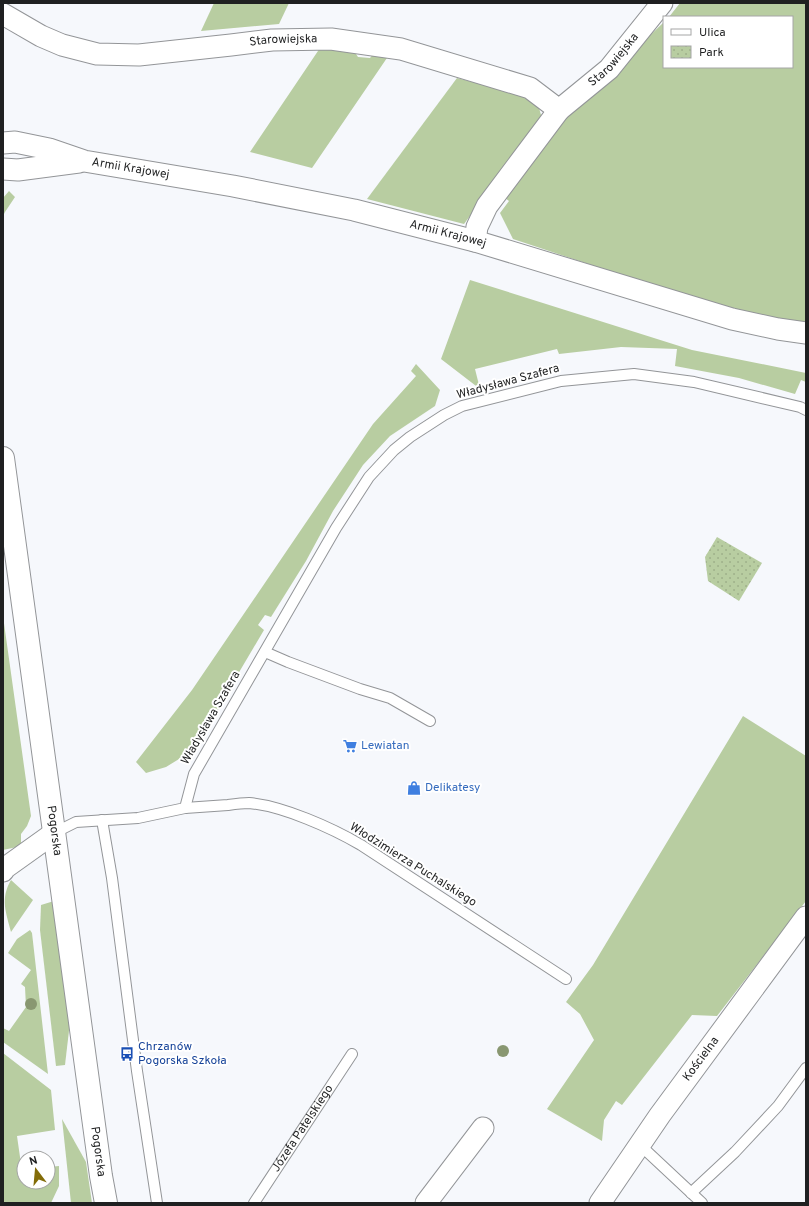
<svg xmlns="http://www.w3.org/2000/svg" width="809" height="1206" font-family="Overpass,sans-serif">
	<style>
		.green { fill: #b8cda1 }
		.park { fill: url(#park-dots) }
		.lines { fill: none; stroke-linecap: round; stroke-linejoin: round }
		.lane-casing { stroke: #939598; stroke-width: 12 }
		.street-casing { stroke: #939598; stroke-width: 23 }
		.secondary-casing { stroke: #939598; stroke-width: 24 }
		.lane { stroke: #fff; stroke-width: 10 }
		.street { stroke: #fff; stroke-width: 21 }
		.secondary { stroke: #fff; stroke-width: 22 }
		.tree { fill: #899771 }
		.labels { text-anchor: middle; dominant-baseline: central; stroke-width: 4; stroke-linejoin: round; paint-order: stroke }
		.street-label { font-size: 12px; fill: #1f2021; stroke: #fff }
		.shop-label { font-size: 12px; fill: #366cbe; stroke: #fff; text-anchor: start }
		.transit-label { font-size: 12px; fill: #164399; stroke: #fff; text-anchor: start }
	</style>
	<defs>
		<pattern id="park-dots" width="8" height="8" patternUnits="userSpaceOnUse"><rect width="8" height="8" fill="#b8cda1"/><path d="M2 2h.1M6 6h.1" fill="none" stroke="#9eb08a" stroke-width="1.8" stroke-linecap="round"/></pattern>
	</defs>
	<rect width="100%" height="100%" fill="#f6f8fc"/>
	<g class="green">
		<path d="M 214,3 L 289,3 L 279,24 L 201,31 Z"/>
		<path d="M 680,3 L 806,3 L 806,322 L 754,319 L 513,239 L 500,213 L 509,201 L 505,198 L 571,111 L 664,22 L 664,67 L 792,67 L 792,17 L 669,17 Z"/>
		<path d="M 320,48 L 354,51 L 358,57 L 370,58 L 374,53 L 389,55 L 312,168 L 250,152 Z"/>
		<path d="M 457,78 L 520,94 L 538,105 L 542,118 L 464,224 L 367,199 Z"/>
		<path d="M 9,191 L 15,197 L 5,212 L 3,216 L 3,198 Z"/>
		<path d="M 470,280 L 692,350 L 806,373 L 806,382 L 801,380 L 795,394 L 739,378 L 675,366 L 677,349 L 621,347 L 559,354 L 557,349 L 475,369 L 480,389 L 441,359 Z"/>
		<path d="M 416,364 L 440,390 L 435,406 L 390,436 L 363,465 L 333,511 L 306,561 L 271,617 L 265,615 L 258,625 L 264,630 L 238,674 L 197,748 L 166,767 L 146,773 L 136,762 L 192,690 L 373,424 L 416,376 L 411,371 Z"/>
		<path d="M 3,616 L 31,816 L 27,826 L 21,834 L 21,843 L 17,847 L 3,850 Z"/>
		<path d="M 743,716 L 806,756 L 806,901 L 717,1016 L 692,1015 L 622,1105 L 616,1101 L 604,1120 L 602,1141 L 547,1109 L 594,1040 L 580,1014 L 566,1002 L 593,965 Z"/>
		<path d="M 11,880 L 33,900 L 11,932 C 6,912 0,899 11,880 Z"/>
		<path d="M 54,901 L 70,1022 L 65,1065 L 56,1066 L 40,930 L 41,905 Z"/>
		<path d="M 30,930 L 32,933 L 48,1074 L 3,1042 L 3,1028 L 9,1031 L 26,1007 L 25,987 L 21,984 L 31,970 L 8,953 L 17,939 Z"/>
		<path d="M 3,1053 L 51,1090 L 55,1130 L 17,1136 L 22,1171 L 24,1171 L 24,1182 L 48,1182 L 48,1167 L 59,1166 L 59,1186 L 51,1203 L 3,1203 Z"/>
		<path d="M 62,1119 L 86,1162 L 92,1203 L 71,1203 Z"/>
	</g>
	<path class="park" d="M 717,537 L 762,563 L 739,601 L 708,581 L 705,557 Z"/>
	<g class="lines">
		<defs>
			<g id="lane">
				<path d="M 265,652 L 288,662 L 360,689 L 390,698 L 430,721"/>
				<path d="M 185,808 C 199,807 214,806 228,805 C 235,804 242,803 249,803 C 283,806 332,828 361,845 L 566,979"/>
				<path d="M 102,820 L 112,878 L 137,1071 L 157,1203"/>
				<path d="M 54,833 L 76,822 L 138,818 L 185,808 L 194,774 L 336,528 L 369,477 L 394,450 L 410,437 L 444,415 L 462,406 L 561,381 L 634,374 L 694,382 L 800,407 L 806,410"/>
				<path d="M 640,1145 L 702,1203"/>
				<path d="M 691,1193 L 735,1152 L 778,1106 L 806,1068"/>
				<path id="s1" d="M 254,1203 L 352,1054"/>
			</g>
			<g id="street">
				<path id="s2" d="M 3,14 L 41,36 L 62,45 L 97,54 L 139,55 L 231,45 L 272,40 L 331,39 L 401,49 L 530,88 L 559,110 L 609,69 L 662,3"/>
				<path id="s3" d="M 3,143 L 15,142 L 49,149 L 84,161 L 233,186 L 354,210 L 475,241 L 732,319 L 778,329 L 806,333"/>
				<path d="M 3,169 L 18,170 L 79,162"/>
				<path d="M 475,241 L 477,227 L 487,206 L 559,110"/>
				<path d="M 3,871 L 5,868 L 54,833"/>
				<path d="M 426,1203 L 483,1128"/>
				<path id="s4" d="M 600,1203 L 660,1115 L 806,917"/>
			</g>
			<g id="secondary">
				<path id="s5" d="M 3,458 L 101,1176 L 106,1203"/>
			</g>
		</defs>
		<use href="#lane" class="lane-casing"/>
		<use href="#street" class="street-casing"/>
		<use href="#secondary" class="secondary-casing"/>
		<use href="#lane" class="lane"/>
		<use href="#street" class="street"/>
		<use href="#secondary" class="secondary"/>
	</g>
	<g class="tree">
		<circle cx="31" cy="1004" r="6"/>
		<circle cx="503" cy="1051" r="6"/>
	</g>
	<defs>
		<symbol id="supermarket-bare" viewBox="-9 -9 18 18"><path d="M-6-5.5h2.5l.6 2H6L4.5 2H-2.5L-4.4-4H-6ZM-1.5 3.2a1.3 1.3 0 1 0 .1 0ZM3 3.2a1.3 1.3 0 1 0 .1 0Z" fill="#3f7fe0" stroke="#fff" stroke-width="2.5" paint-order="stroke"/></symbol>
		<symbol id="shop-bare" viewBox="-9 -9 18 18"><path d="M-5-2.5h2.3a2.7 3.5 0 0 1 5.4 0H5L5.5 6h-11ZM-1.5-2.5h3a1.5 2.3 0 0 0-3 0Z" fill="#3f7fe0" stroke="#fff" stroke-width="2.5" paint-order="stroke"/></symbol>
		<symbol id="bus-bare" viewBox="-9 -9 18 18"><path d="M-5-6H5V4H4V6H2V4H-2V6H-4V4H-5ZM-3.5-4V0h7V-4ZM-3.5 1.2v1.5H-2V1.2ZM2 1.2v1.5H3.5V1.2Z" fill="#1a4fb4" stroke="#fff" stroke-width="2.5" paint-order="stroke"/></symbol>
	</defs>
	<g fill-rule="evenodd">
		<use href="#supermarket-bare" x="340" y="736" width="20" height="20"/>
		<use href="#shop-bare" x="404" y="778" width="20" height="20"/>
		<use href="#bus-bare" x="117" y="1044" width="20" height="20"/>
	</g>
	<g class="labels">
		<g class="street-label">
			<text stroke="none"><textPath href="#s2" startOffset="290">Starowiejska</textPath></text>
			<text stroke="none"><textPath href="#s2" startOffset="654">Starowiejska</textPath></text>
			<text stroke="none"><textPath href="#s3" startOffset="131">Armii Krajowej</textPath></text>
			<text stroke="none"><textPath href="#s3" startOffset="455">Armii Krajowej</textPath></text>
			<text transform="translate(508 382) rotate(-15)">Władysława Szafera</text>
			<text transform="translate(211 718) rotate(-60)">Władysława Szafera</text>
			<text stroke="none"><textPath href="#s5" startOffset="376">Pogorska</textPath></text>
			<text transform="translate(413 865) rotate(32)">Włodzimierza Puchalskiego</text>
			<text stroke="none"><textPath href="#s4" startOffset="176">Kościelna</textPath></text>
			<text stroke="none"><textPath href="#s1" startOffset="89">Józefa Patelskiego</textPath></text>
			<text stroke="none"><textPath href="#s5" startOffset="700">Pogorska</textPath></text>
		</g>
		<g class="shop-label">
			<text x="361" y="746">Lewiatan</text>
			<text x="425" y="788">Delikatesy</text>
		</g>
		<g class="transit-label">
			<text x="138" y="1047">Chrzanów<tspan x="138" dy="14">Pogorska Szkoła</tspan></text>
		</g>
	</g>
	<rect width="809" height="1206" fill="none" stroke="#1f2021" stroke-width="8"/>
	<rect x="663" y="16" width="130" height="52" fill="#ffffff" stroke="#a5a6a6"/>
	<rect x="671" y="29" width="20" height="6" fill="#ffffff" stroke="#a5a6a6"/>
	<text x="699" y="36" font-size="12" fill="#1f2021">Ulica</text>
	<rect x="671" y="46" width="20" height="12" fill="url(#park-dots)" stroke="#a5a6a6"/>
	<text x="699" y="56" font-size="12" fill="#1f2021">Park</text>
	<g transform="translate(36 1170) rotate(344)"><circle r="19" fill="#ffffff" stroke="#a5a6a6"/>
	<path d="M0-3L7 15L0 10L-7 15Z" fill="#836c08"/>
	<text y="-6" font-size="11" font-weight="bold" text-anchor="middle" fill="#1f2021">N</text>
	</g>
</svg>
